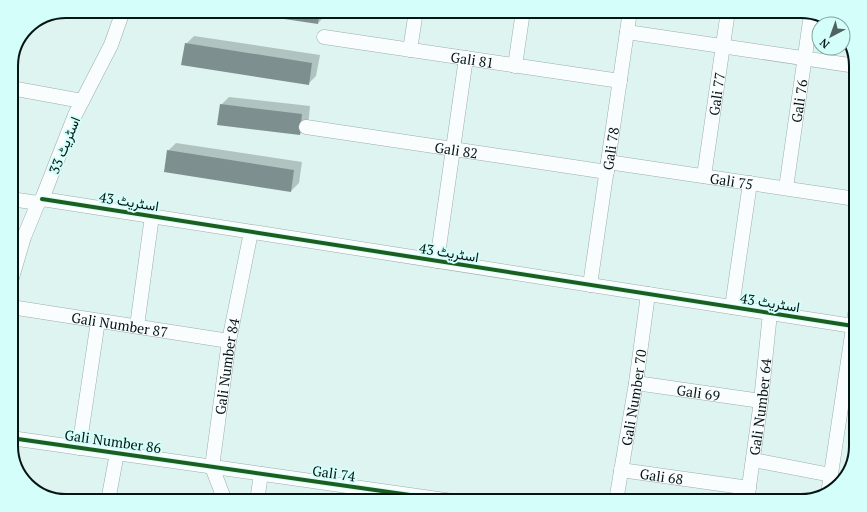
<svg xmlns="http://www.w3.org/2000/svg" width="867" height="512" font-family="'PT Serif',Vazirmatn,serif">
	<style>
		.shadow { fill: #0003 }
		.building { fill: #7d908f }
		.lines { fill: none; stroke-linecap: round; stroke-linejoin: round }
		.street-casing { stroke: #9cadab; stroke-width: 15 }
		.street { stroke: #fafdfd; stroke-width: 14 }
		.cycleway-casing { stroke: #d3fef9; stroke-width: 6 }
		.cycleway { stroke: #1b5e20; stroke-width: 4 }
		.labels { text-anchor: middle; dominant-baseline: central; stroke-width: 4; stroke-linejoin: round; paint-order: stroke }
		.street-label { font-size: 14px; fill: #051513; stroke: #d3fef9 }
		.rim { fill: none; stroke: #051513; stroke-width: 2 }
	</style>
	<rect width="100%" height="100%" fill="#ddf4f1"/>
	<g class="shadow">
		<path d="M 238,11 L 326,11 L 326,15 L 318,23 Z"/>
		<path d="M 194,36 L 320,55 L 316,76 L 308,84 L 186,44 Z"/>
		<path d="M 229,97 L 310,106 L 308,126 L 300,134 L 221,105 Z"/>
		<path d="M 176,143 L 302,162 L 299,183 L 291,191 L 168,151 Z"/>
	</g>
	<g class="building">
		<path d="M 238,11 L 320,11 L 318,24 L 237,12 Z"/>
		<path d="M 185,43 L 312,63 L 309,85 L 181,65 Z"/>
		<path d="M 220,104 L 302,114 L 300,135 L 217,125 Z"/>
		<path d="M 167,150 L 294,170 L 291,192 L 164,172 Z"/>
	</g>
	<g class="lines">
		<defs>
			<g id="street">
				<path d="M 627,32 L 856,66"/>
				<path id="s1" d="M 324,37 L 620,81"/>
				<path d="M 410,50 L 416,11"/>
				<path d="M 515,66 L 523,11"/>
				<path d="M 11,88 L 82,101"/>
				<path id="s2" d="M 306,127 L 607,172"/>
				<path id="s3" d="M 608,162 L 856,199"/>
				<path id="s4" d="M 704,176 L 728,11"/>
				<path id="s5" d="M 786,188 L 811,14"/>
				<path d="M 11,199 L 38,203"/>
				<path d="M 42,199 L 853,326"/>
				<path d="M 437,261 L 466,58"/>
				<path d="M 11,281 L 24,237 L 38,203 L 42,199 L 75,115 L 111,45 L 123,11"/>
				<path id="s6" d="M 590,285 L 630,11"/>
				<path id="s7" d="M 11,307 L 229,341"/>
				<path d="M 732,307 L 750,183"/>
				<path d="M 137,326 L 152,216"/>
				<path id="s8" d="M 636,383 L 761,401"/>
				<path d="M 11,438 L 452,501"/>
				<path d="M 79,448 L 98,321"/>
				<path d="M 753,460 L 831,475"/>
				<path id="s9" d="M 621,470 L 749,488"/>
				<path d="M 828,494 L 856,308"/>
				<path d="M 108,501 L 117,453"/>
				<path id="s10" d="M 225,501 L 212,467 L 229,341 L 251,232"/>
				<path d="M 257,501 L 261,474"/>
				<path id="s11" d="M 616,501 L 636,383 L 648,294"/>
				<path id="s12" d="M 747,501 L 761,401 L 770,313"/>
			</g>
		</defs>
		<use href="#street" class="street-casing"/>
		<use href="#street" class="street"/>
		<defs>
			<g id="cycleway">
				<path d="M 42,199 L 853,326"/>
				<path d="M 11,438 L 452,501"/>
			</g>
		</defs>
		<use href="#cycleway" class="cycleway-casing"/>
		<use href="#cycleway" class="cycleway"/>
	</g>
	<g class="labels">
		<g class="street-label">
			<text stroke="none"><textPath href="#s1" startOffset="150">Gali 81</textPath></text>
			<text stroke="none"><textPath href="#s4" startOffset="83">Gali 77</textPath></text>
			<text stroke="none"><textPath href="#s5" startOffset="88">Gali 76</textPath></text>
			<text transform="translate(64 145) rotate(-68)">اسٹریٹ 33</text>
			<text stroke="none"><textPath href="#s6" startOffset="138">Gali 78</textPath></text>
			<text stroke="none"><textPath href="#s2" startOffset="152">Gali 82</textPath></text>
			<text stroke="none"><textPath href="#s3" startOffset="125">Gali 75</textPath></text>
			<text transform="translate(129 201) rotate(9)">اسٹریٹ 43</text>
			<text transform="translate(449 252) rotate(9)">اسٹریٹ 43</text>
			<text transform="translate(770 302) rotate(9)">اسٹریٹ 43</text>
			<text stroke="none"><textPath href="#s7" startOffset="110">Gali Number 87</textPath></text>
			<text stroke="none"><textPath href="#s10" startOffset="138">Gali Number 84</textPath></text>
			<text stroke="none"><textPath href="#s8" startOffset="63">Gali 69</textPath></text>
			<text stroke="none"><textPath href="#s11" startOffset="105">Gali Number 70</textPath></text>
			<text stroke="none"><textPath href="#s12" startOffset="95">Gali Number 64</textPath></text>
			<text transform="translate(113 441) rotate(8)">Gali Number 86</text>
			<text transform="translate(334 473) rotate(8)">Gali 74</text>
			<text stroke="none"><textPath href="#s9" startOffset="41">Gali 68</textPath></text>
		</g>
	</g>
	<path d="M0 0H867V512H0ZM66 18H801A48 48 0 0 1 849 66V446A48 48 0 0 1 801 494H66A48 48 0 0 1 18 446V66A48 48 0 0 1 66 18Z" fill="#d3fef9" fill-rule="evenodd"/>
	<path class="rim" d="M66 18H801A48 48 0 0 1 849 66V446A48 48 0 0 1 801 494H66A48 48 0 0 1 18 446V66A48 48 0 0 1 66 18Z"/>
	<g transform="translate(831 36) rotate(221)"><circle r="19" fill="#d3fef9" stroke="#81a19d"/>
	<path d="M0-3L7 15L0 10L-7 15Z" fill="#516361"/>
	<text y="-6" font-size="11" font-weight="bold" text-anchor="middle" fill="#051513">N</text>
	</g>
</svg>
